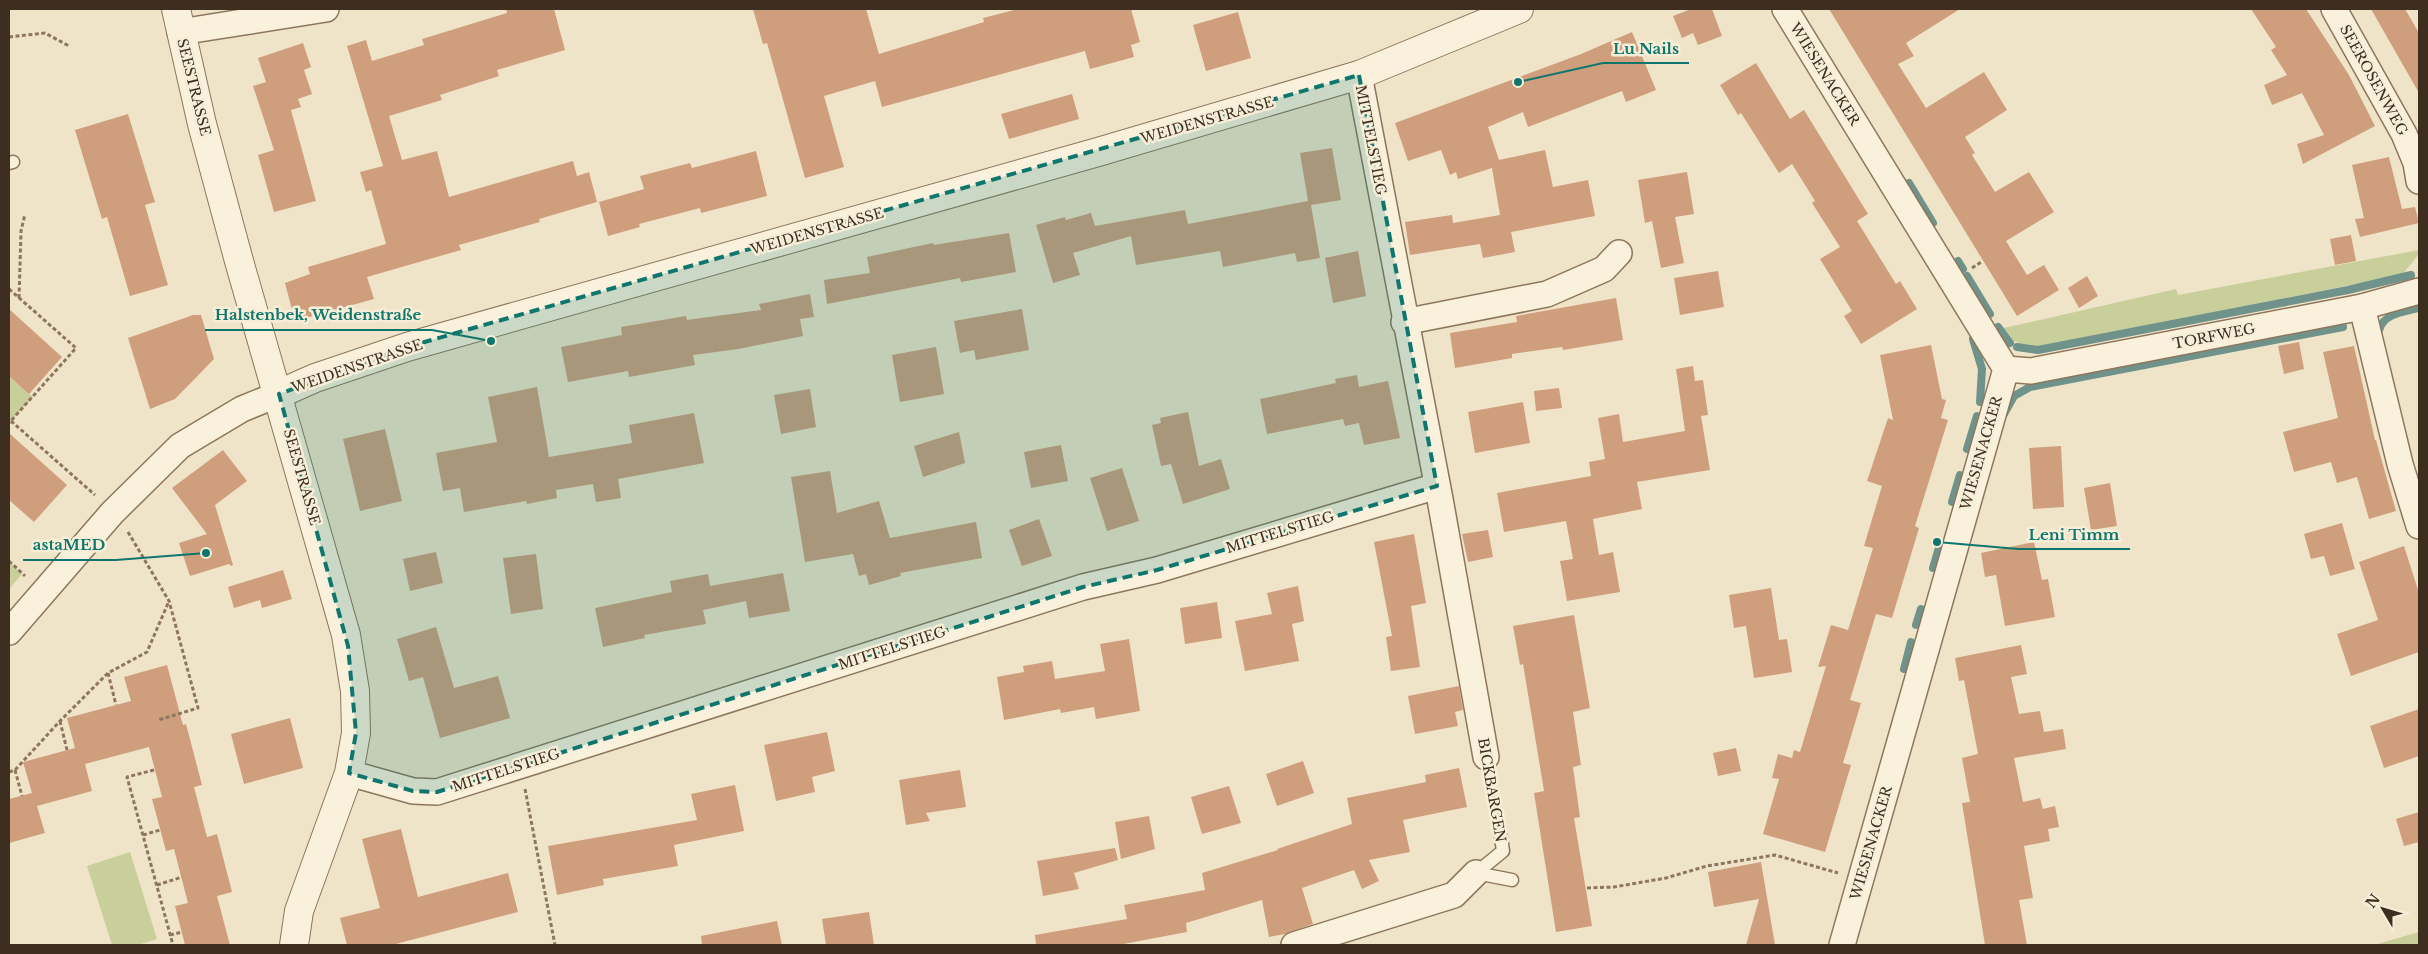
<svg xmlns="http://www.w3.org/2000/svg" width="2428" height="954" font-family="'Libre Baskerville',serif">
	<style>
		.green { fill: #c9cf9b }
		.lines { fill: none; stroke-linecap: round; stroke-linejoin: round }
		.stream { stroke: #6f938a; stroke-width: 8 }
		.building { fill: #cf9f7d }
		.service-casing { stroke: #8d765c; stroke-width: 15 }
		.minor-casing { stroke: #8d765c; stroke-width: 28 }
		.tertiary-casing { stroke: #8d765c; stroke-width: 30 }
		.path { stroke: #8d765c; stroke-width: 3; stroke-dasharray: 4 2.5; stroke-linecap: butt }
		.service { stroke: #faf1dc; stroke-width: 12 }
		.minor { stroke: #faf1dc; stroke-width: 25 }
		.tertiary { stroke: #faf1dc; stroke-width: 28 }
		.marked { fill: #0f766e; fill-opacity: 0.2; stroke: #0f766e; stroke-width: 4; stroke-dasharray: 10 6; stroke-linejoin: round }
		.labels { text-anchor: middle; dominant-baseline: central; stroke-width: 5; stroke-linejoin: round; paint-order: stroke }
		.street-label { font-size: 14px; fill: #3d2e20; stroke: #f7eed8 }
		.leader { fill: none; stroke: #0f766e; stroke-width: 2 }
		.callout-dot { fill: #0f766e; stroke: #f7eed8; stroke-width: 2 }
		.callout-label { font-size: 15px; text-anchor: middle; font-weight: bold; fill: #0f766e; stroke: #f7eed8; stroke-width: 5; stroke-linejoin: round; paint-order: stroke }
	</style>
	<rect width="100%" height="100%" fill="#f0e4c8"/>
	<g class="green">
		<path d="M 2419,250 L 2419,254 L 2402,275 L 2031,348 L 2014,341 L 2004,328 L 2176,289 L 2178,295 Z"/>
		<path d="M 9,376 L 33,397 L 9,423 Z"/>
		<path d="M 9,562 L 22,574 L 9,589 Z"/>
		<path d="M 130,852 L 157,939 L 138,945 L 112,945 L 87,866 Z"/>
		<path d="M 2419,932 L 2419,945 L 2374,945 Z"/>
	</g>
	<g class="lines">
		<g class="stream">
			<path d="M 1909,183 L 1933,223"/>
			<path d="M 1958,261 L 1963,269"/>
			<path d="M 1967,276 L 1990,314"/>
			<path d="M 1998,327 L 2010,343"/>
			<path d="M 2379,330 C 2384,313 2404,312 2419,308"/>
			<path d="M 1973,339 L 1982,369 L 1980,402"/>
			<path d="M 2017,347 L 2038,350 L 2348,290 L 2411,275"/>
			<path d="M 2004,414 L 2014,396 L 2030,387 L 2343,327"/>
			<path d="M 1967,449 L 1977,416"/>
			<path d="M 1952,502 L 1960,475"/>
			<path d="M 1933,568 L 1940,544"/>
			<path d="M 1916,625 L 1921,609"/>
			<path d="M 1904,669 L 1911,642"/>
		</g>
	</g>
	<g class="building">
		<path d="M 506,9 L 554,9 L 565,50 L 497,70 L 499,76 L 440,95 L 442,100 L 389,116 L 402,160 L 437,151 L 449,197 L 573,161 L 577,176 L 589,172 L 597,202 L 539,219 L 540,222 L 459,245 L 461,250 L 367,277 L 374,299 L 295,321 L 285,283 L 310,274 L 308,267 L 386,244 L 371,190 L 366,192 L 360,172 L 383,166 L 347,46 L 366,40 L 372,61 L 424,45 L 422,39 L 507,13 Z"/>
		<path d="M 753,9 L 866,9 L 879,54 L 984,22 L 983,18 L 1018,9 L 1131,9 L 1140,42 L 1131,45 L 1134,57 L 1090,69 L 1085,51 L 882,107 L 875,81 L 824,96 L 844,167 L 805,178 L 767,43 L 763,44 Z"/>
		<path d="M 1691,9 L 1712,9 L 1722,36 L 1698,45 L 1693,33 L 1682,38 L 1673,16 Z"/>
		<path d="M 1829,9 L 1960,9 L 1906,43 L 1914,56 L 1898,64 L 1926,108 L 1984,72 L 2007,110 L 1965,137 L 1975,153 L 1972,155 L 1995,192 L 2029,172 L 2054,212 L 2006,241 L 2027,275 L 2044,265 L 2059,290 L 2017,316 Z"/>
		<path d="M 2251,9 L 2306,9 L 2349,75 L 2375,126 L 2303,164 L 2297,144 L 2324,135 L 2302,93 L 2272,105 L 2264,85 L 2287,75 L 2271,50 L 2276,47 Z"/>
		<path d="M 2371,9 L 2405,9 L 2419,33 L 2419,93 Z"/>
		<path d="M 1238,12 L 1251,58 L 1206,71 L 1193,25 Z"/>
		<path d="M 1632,32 L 1656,90 L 1626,102 L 1622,91 L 1528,127 L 1523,112 L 1488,127 L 1499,160 L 1545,150 L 1553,187 L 1588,180 L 1595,216 L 1511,232 L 1515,252 L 1483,258 L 1480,244 L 1410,255 L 1405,222 L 1452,215 L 1453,223 L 1500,215 L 1492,168 L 1458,179 L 1456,172 L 1450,175 L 1441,150 L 1408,161 L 1395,123 L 1581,54 Z"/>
		<path d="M 303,43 L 311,67 L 304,70 L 312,94 L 298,99 L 301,107 L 291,110 L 316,201 L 274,212 L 258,155 L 274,150 L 253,86 L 266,82 L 258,58 Z"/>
		<path d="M 1756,63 L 1790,119 L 1804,110 L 1868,214 L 1857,221 L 1896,284 L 1900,281 L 1917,309 L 1861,344 L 1844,316 L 1852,311 L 1820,259 L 1840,247 L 1812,203 L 1815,201 L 1792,164 L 1779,173 L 1741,113 L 1738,115 L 1720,85 Z"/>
		<path d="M 1072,94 L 1079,119 L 1009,139 L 1001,114 Z"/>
		<path d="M 128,114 L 155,202 L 145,205 L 168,285 L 130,296 L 107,217 L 102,219 L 75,130 Z"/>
		<path d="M 1332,148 L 1341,200 L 1311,205 L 1320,258 L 1297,262 L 1295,253 L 1223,267 L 1220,251 L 1136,265 L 1131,236 L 1073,253 L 1080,275 L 1053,283 L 1036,225 L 1065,217 L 1066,220 L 1091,213 L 1095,226 L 1185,210 L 1188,224 L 1308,201 L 1300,153 Z"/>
		<path d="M 756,151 L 767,196 L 701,213 L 700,208 L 639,224 L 640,227 L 608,236 L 599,202 L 644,189 L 640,176 L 690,163 L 692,168 Z"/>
		<path d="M 2389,157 L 2402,209 L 2415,207 L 2419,223 L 2360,237 L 2355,219 L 2364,218 L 2352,165 Z"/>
		<path d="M 1687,172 L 1694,214 L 1675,217 L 1684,263 L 1661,268 L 1652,221 L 1645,223 L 1638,180 Z"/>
		<path d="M 1009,233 L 1016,272 L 961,282 L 960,278 L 827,304 L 824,280 L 870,273 L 867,257 L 933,243 L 934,245 Z"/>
		<path d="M 2351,235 L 2356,261 L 2335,265 L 2330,239 Z"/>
		<path d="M 1358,251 L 1366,296 L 1333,303 L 1325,258 Z"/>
		<path d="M 1718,271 L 1724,307 L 1680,315 L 1674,278 Z"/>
		<path d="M 2087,276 L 2098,296 L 2079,308 L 2068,288 Z"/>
		<path d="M 810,294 L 814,317 L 800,319 L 803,336 L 738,349 L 693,355 L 695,365 L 629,377 L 628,371 L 568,382 L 561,347 L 622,335 L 621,327 L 686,316 L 687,320 L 761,310 L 759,304 Z"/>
		<path d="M 1616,298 L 1623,340 L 1563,350 L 1562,347 L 1512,354 L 1512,358 L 1455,368 L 1450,333 L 1517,322 L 1516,316 Z"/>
		<path d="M 9,309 L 62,357 L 29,394 L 9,376 Z"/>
		<path d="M 1022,309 L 1029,350 L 976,360 L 974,350 L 960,353 L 954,321 Z"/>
		<path d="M 193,315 L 201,315 L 214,359 L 175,399 L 150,409 L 128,338 Z"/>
		<path d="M 2299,342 L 2304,369 L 2284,374 L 2278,346 Z"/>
		<path d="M 1931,345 L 1942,399 L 1946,400 L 1941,418 L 1948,420 L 1915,526 L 1919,528 L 1892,618 L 1876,614 L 1850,700 L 1861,703 L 1843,763 L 1851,765 L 1825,852 L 1763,834 L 1779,779 L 1772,778 L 1778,754 L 1792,758 L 1794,750 L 1800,752 L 1826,666 L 1818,667 L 1831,625 L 1848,630 L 1873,548 L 1864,546 L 1882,486 L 1867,481 L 1888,418 L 1893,420 L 1880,355 Z"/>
		<path d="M 2354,346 L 2375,440 L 2376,440 L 2396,511 L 2369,519 L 2357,477 L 2337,483 L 2331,462 L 2294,472 L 2283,432 L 2338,418 L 2323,352 Z"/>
		<path d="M 936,347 L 944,394 L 900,402 L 892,355 Z"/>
		<path d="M 1693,366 L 1695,381 L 1703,380 L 1708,415 L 1701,416 L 1710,470 L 1637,482 L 1642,509 L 1593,519 L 1599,555 L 1613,552 L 1620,592 L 1567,601 L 1560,561 L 1573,559 L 1566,521 L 1504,532 L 1497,493 L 1591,476 L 1589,462 L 1605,459 L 1598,418 L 1619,414 L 1623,442 L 1685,431 L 1676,369 Z"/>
		<path d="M 1357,375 L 1359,387 L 1388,381 L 1400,438 L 1364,445 L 1359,423 L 1345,426 L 1343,419 L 1267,434 L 1260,399 L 1336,383 L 1335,379 Z"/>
		<path d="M 537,387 L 549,457 L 632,443 L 629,425 L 694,413 L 704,463 L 618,479 L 621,498 L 596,502 L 593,484 L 556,490 L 557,498 L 527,504 L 526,501 L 464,512 L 460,488 L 443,491 L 436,453 L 497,442 L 488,397 Z"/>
		<path d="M 1559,388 L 1562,408 L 1536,411 L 1534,391 Z"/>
		<path d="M 810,389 L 816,427 L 781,434 L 774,395 Z"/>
		<path d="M 1523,402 L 1530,443 L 1475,453 L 1468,412 Z"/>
		<path d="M 1188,412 L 1199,466 L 1221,459 L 1230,489 L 1183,504 L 1171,464 L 1161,466 L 1152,425 L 1161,423 L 1160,418 Z"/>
		<path d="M 385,429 L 402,501 L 360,511 L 343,439 Z"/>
		<path d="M 959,432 L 965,463 L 923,477 L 914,446 Z"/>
		<path d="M 9,433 L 67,485 L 34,522 L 9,500 Z"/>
		<path d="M 1061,445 L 1068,481 L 1031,488 L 1024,452 Z"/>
		<path d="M 2061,446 L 2064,507 L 2033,509 L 2029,448 Z"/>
		<path d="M 223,450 L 247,481 L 215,505 L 233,565 L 231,566 L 229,564 L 190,576 L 179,543 L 207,534 L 172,488 Z"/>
		<path d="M 1122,468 L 1139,521 L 1107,531 L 1090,478 Z"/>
		<path d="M 830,471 L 837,513 L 879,501 L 890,538 L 976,522 L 982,558 L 900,573 L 901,576 L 869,585 L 866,574 L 859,576 L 853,554 L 805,562 L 791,477 Z"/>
		<path d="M 2110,483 L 2117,526 L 2091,530 L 2084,488 Z"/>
		<path d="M 1039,519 L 1052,556 L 1022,566 L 1009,530 Z"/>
		<path d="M 2342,523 L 2355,569 L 2330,576 L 2324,556 L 2311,559 L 2304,534 Z"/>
		<path d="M 1488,530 L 1493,557 L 1468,562 L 1462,534 Z"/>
		<path d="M 1414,534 L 1426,603 L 1411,606 L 1420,667 L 1391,671 L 1386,637 L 1392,636 L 1374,542 Z"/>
		<path d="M 2034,542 L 2042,580 L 2048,579 L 2055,617 L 2005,626 L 1996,575 L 1985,577 L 1981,553 Z"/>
		<path d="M 2404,546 L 2419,593 L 2419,652 L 2351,676 L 2337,634 L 2378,620 L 2359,562 Z"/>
		<path d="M 436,552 L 443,583 L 410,591 L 403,559 Z"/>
		<path d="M 536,554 L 543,609 L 511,614 L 503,558 Z"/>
		<path d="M 283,570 L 292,599 L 262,608 L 260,600 L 234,608 L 228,587 Z"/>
		<path d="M 783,573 L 790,611 L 749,618 L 746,601 L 703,610 L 706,624 L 644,635 L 645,638 L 603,647 L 595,608 L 672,592 L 670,581 L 708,574 L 710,586 Z"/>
		<path d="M 1298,586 L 1304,621 L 1292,624 L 1299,661 L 1245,671 L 1235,621 L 1272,614 L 1267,593 Z"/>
		<path d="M 1771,588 L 1779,640 L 1787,639 L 1792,672 L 1754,678 L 1746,626 L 1734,628 L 1729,595 Z"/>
		<path d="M 1217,602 L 1222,638 L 1185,644 L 1180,608 Z"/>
		<path d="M 1574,615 L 1590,708 L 1573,712 L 1581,765 L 1573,767 L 1580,817 L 1574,818 L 1592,926 L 1556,932 L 1534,793 L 1544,791 L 1523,664 L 1520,665 L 1513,626 Z"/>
		<path d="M 436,627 L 454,688 L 498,676 L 510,718 L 440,738 L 423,677 L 409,681 L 397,639 Z"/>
		<path d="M 1129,639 L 1140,711 L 1096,719 L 1094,707 L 1061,713 L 1060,709 L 1004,720 L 997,677 L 1024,672 L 1023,666 L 1052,661 L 1055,679 L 1105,671 L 1100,644 Z"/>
		<path d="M 2021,645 L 2027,674 L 2011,677 L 2019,714 L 2040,711 L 2044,732 L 2063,729 L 2066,749 L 2014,758 L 2023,802 L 2040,798 L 2043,809 L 2055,806 L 2059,827 L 2048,829 L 2050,841 L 2024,846 L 2033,898 L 2019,900 L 2027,945 L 1985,945 L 1962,803 L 1970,802 L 1962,758 L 1978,754 L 1964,680 L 1959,681 L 1955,658 Z"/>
		<path d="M 167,665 L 183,725 L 186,724 L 202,785 L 194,787 L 207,837 L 217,834 L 232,892 L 217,896 L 230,945 L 185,945 L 175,906 L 188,903 L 174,849 L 166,851 L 152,799 L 162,797 L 149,747 L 85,764 L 92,791 L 37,806 L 45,833 L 9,843 L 9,799 L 32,793 L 23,762 L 75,748 L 67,718 L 131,701 L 124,677 Z"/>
		<path d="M 1459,686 L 1463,710 L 1455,712 L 1458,726 L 1415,734 L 1408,696 Z"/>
		<path d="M 2419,709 L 2419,756 L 2384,768 L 2370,726 Z"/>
		<path d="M 290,718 L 303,768 L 244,784 L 231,734 Z"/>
		<path d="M 827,732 L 835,771 L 812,777 L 815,792 L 776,801 L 764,745 Z"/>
		<path d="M 1736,748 L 1741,771 L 1718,776 L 1713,753 Z"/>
		<path d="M 1303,761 L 1314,793 L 1277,806 L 1266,774 Z"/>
		<path d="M 1459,768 L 1467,807 L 1403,820 L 1410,852 L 1369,860 L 1379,881 L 1362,889 L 1354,870 L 1302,888 L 1313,924 L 1285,934 L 1269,937 L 1262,900 L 1186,923 L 1187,932 L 1118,945 L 1036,945 L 1035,935 L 1127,919 L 1124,905 L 1205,890 L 1202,873 L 1278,850 L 1277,849 L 1352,824 L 1347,798 L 1426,782 L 1425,775 Z"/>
		<path d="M 960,770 L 966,807 L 926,813 L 930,821 L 906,825 L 899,780 Z"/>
		<path d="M 735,785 L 744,831 L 674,845 L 678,866 L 603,879 L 604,885 L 557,895 L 548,846 L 697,820 L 691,794 Z"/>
		<path d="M 1229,786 L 1241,823 L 1202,834 L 1191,797 Z"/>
		<path d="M 2419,812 L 2419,842 L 2404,846 L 2396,819 Z"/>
		<path d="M 1149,816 L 1155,849 L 1121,859 L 1115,822 Z"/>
		<path d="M 401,829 L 418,897 L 508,873 L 518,912 L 392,945 L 347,945 L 340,918 L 380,908 L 362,839 Z"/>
		<path d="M 1115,848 L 1118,860 L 1074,873 L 1079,889 L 1043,896 L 1037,861 Z"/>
		<path d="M 1761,862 L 1775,945 L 1746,945 L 1759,899 L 1714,907 L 1708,872 Z"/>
		<path d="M 869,912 L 874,945 L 826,945 L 822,919 Z"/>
		<path d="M 777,921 L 782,945 L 702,945 L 701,936 Z"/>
	</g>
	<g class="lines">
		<defs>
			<g id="service">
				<path d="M 9,163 L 13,162"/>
				<path d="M 1476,873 L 1503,851 L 1501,837"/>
				<path d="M 1476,873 L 1512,880"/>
			</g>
			<g id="minor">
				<path d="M 1785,9 L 2006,369 L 1842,945"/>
				<path d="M 2334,9 L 2404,134 L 2416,163 L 2419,181"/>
				<path d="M 180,32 L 326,9"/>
				<path d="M 1359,75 L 1440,499 L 1486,757"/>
				<path d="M 2362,307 L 2400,464 L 2419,526"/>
				<path d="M 1404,322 L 1547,294 L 1604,269 L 1619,253"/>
				<path d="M 2006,369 L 2031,371 L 2362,307 L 2419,291"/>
				<path d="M 9,632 L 112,513 L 180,446 L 242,409 L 279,394"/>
				<path d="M 349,773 L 413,791 L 437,792 L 1083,587 L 1157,570 L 1437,486"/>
				<path d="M 1294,945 L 1454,895 L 1476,873"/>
			</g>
			<g id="tertiary">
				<path d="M 176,9 L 202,124 L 239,261 L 346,635 L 355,691 L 356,733 L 349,773 L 299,911 L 294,945"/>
				<path d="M 279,394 L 315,378 L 407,347 L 1098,152 L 1359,75 L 1519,9"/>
			</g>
		</defs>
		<use href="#service" class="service-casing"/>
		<use href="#minor" class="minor-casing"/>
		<use href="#tertiary" class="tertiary-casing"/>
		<g class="path">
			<path d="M 9,37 L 45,33 L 69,46"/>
			<path d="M 1972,268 L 1981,262"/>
			<path d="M 9,289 L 76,348 L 9,423"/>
			<path d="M 19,298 L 21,231 L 25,214"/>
			<path d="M 11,421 L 95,495"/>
			<path d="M 128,532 L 169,601 L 198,708 L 158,720"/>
			<path d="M 9,561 L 25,576"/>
			<path d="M 108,673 L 116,705"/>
			<path d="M 60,721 L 67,750"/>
			<path d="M 15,770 L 22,796"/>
			<path d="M 154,770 L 127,777 L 173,945"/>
			<path d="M 9,772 L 15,770 L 60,721 L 108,673 L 147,652 L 169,601"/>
			<path d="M 1490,781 L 1497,819"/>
			<path d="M 525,789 L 555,945"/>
			<path d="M 143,835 L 160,830"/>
			<path d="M 157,885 L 182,877"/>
			<path d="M 1587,888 L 1614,887 L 1666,878 L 1707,866 L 1775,855 L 1838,873"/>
			<path d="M 170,935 L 182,932"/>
		</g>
		<use href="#service" class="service"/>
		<use href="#minor" class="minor"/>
		<use href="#tertiary" class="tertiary"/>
	</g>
	<path class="marked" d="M 1359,75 L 1437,486 L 1157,570 L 1083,587 L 437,792 L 413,791 L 349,773 L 356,733 L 348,646 L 279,394 L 407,347 Z"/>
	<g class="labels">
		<g class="street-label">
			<text transform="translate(1825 74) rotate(58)">WIESENACKER</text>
			<text transform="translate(2374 80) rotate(61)">SEEROSENWEG</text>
			<text transform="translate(194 87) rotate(76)">SEESTRASSE</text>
			<text transform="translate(1207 120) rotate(-16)">WEIDENSTRASSE</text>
			<text transform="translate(1371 140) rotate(79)">MITTELSTIEG</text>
			<text transform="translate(817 231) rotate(-16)">WEIDENSTRASSE</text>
			<text transform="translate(2214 336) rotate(-11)">TORFWEG</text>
			<text transform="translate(357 366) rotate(-19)">WEIDENSTRASSE</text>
			<text transform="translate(1981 453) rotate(-74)">WIESENACKER</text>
			<text transform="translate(302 477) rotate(74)">SEESTRASSE</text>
			<text transform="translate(1280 532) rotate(-17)">MITTELSTIEG</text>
			<text transform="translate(892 648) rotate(-18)">MITTELSTIEG</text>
			<text transform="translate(506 770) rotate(-18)">MITTELSTIEG</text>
			<text transform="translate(1492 790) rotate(80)">BICKBARGEN</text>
			<text transform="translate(1871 843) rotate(-74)">WIESENACKER</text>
		</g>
	</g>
	<path class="leader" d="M1518 82L1603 63H1689M491 341L432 330H205M1937 542L2018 549H2130M206 553L116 560H23"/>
	<g class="callout-dot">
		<circle cx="1518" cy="82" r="5"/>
		<circle cx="491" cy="341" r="5"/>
		<circle cx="1937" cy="542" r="5"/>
		<circle cx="206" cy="553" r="5"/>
	</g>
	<g class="callout-label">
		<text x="1646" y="54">Lu Nails</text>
		<text x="318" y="320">Halstenbek, Weidenstraße</text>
		<text x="2074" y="540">Leni Timm</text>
		<text x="69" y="550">astaMED</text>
	</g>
	<rect width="2428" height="954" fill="none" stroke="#3d2e20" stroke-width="20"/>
	<g transform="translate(2383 909) rotate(308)" stroke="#f7eed8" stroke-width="4" paint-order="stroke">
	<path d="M0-4L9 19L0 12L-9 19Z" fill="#3d2e20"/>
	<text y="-8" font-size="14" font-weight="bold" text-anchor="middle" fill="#3d2e20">N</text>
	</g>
</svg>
